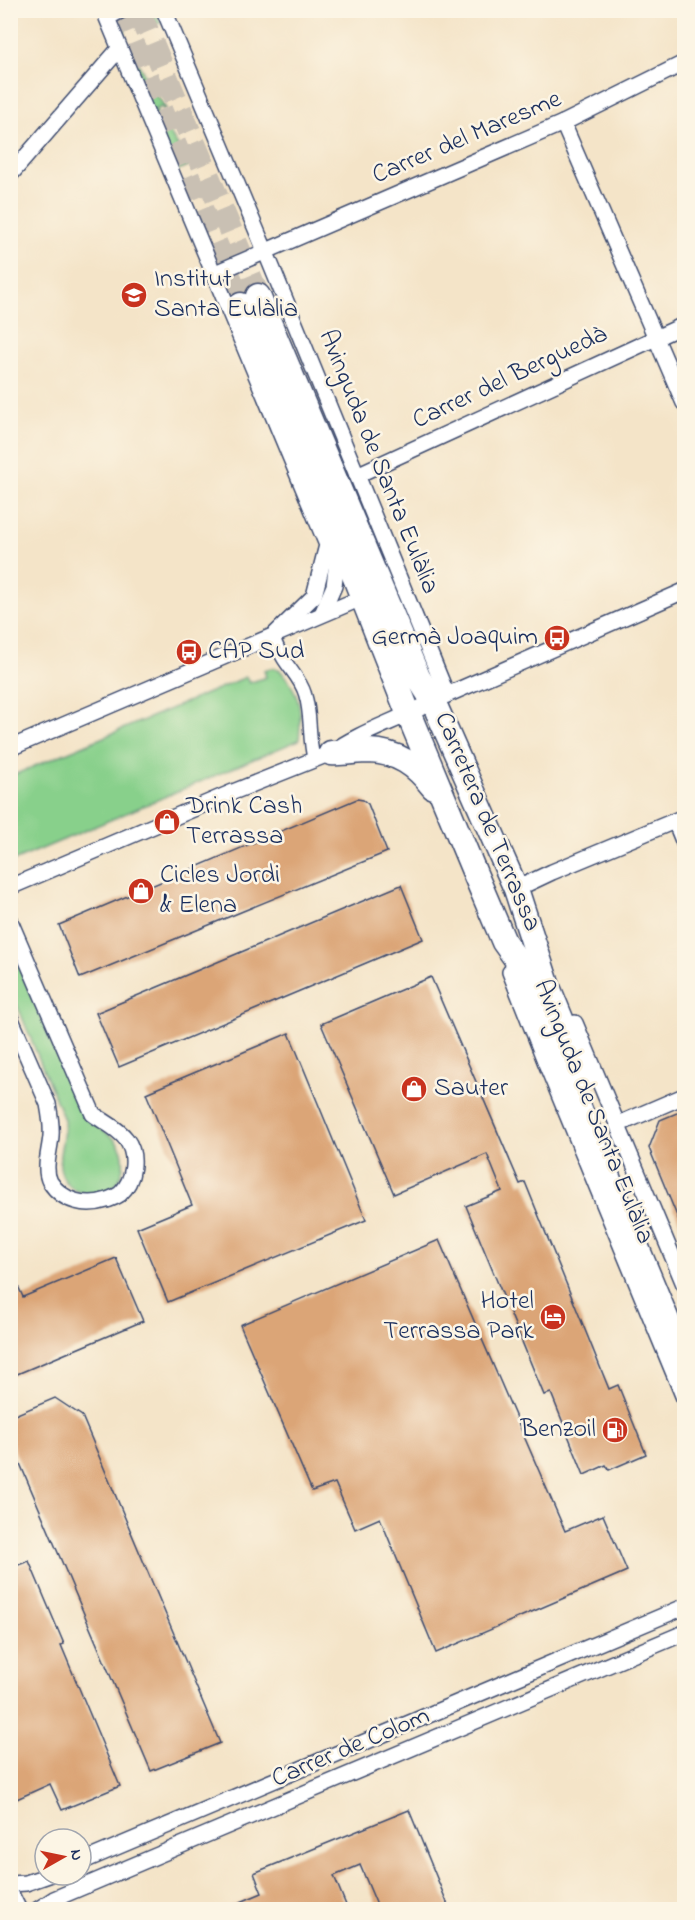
<svg xmlns="http://www.w3.org/2000/svg" width="695" height="1920" font-family="'Indie Flower',sans-serif">
	<style>
		.green { fill: #88d08b; stroke: #528074; stroke-width: 1.5 }
		.building { fill: #dba577 }
		.lines { fill: none; stroke-linecap: round; stroke-linejoin: round }
		.primary-tunnel { stroke: #c9c0b3; stroke-width: 24; stroke-dasharray: 24 12; stroke-linecap: butt }
		.pedestrian-casing { stroke: #3c4a6e; stroke-width: 15 }
		.minor-casing { stroke: #3c4a6e; stroke-width: 18 }
		.primary-casing { stroke: #3c4a6e; stroke-width: 27 }
		.pedestrian { stroke: #fff; stroke-width: 12 }
		.minor { stroke: #fff; stroke-width: 15 }
		.primary { stroke: #fff; stroke-width: 24 }
		.labels { text-anchor: middle; dominant-baseline: central; stroke-width: 5; stroke-linejoin: round; paint-order: stroke }
		.street-label { font-size: 26px; fill: #1b2f5e; stroke: #fcf5e5 }
		.poi-label { font-size: 26px; fill: #1b2f5e; stroke: #fcf5e5; text-anchor: start }
	</style>
	<rect width="100%" height="100%" fill="#fcf5e5"/>
	<filter id="ink" filterUnits="userSpaceOnUse"><feTurbulence type="fractalNoise" baseFrequency=".0167" numOctaves="2"/><feDisplacementMap in="SourceGraphic" scale="12" xChannelSelector="R" yChannelSelector="G"/><feConvolveMatrix kernelMatrix="1 2 1 2 8 2 1 2 1" color-interpolation-filters="sRGB"/></filter>
	<filter id="wash" filterUnits="userSpaceOnUse"><feTurbulence type="fractalNoise" baseFrequency=".008" numOctaves="4" result="noise"/><feDisplacementMap in="SourceGraphic" scale="24" xChannelSelector="R" yChannelSelector="G"/><feGaussianBlur stdDeviation="1.35" result="paint"/><feColorMatrix in="noise" values="0 0 0 0 0 0 0 0 0 0 0 0 0 0 0 0 0 1.4 0 .05"/><feComposite in="paint" operator="in"/></filter>
	<g filter="url(#wash)">
		<rect width="100%" height="100%" fill="#f4e4c8"/>
		<g class="green">
			<path d="M 133,11 C 146,11 154,10 161,23 L 156,24 C 146,15 135,15 126,26 L 124,39 L 120,41 C 118,27 119,17 133,11 Z"/>
			<path d="M 130,51 L 166,109 L 164,110 L 161,107 L 155,110 L 190,165 L 175,171 L 125,53 Z"/>
			<path d="M 271,668 L 279,669 C 301,693 302,709 299,740 L 11,862 L 11,776 L 246,677 L 249,683 L 266,677 L 264,670 Z"/>
			<path d="M 11,948 L 83,1116 C 92,1126 107,1130 116,1141 C 128,1154 125,1181 109,1190 C 93,1200 69,1193 62,1175 C 55,1156 66,1139 64,1120 L 11,990 Z"/>
		</g>
		<g id="blocks">
			<g class="building">
				<path d="M 357,799 L 363,800 L 368,804 L 387,852 L 80,978 L 59,925 Z"/>
				<path d="M 401,885 L 423,939 L 119,1067 L 96,1013 Z"/>
				<path d="M 431,977 L 520,1184 L 525,1182 L 609,1389 L 618,1385 L 646,1454 L 609,1470 L 606,1465 L 584,1475 L 551,1393 L 544,1395 L 466,1206 L 502,1191 L 487,1154 L 394,1194 L 321,1024 Z"/>
				<path d="M 289,1033 L 366,1220 L 168,1302 L 137,1228 L 192,1205 L 146,1093 Z"/>
				<path d="M 684,1110 L 684,1233 L 649,1148 L 660,1120 Z"/>
				<path d="M 439,1240 L 565,1531 L 603,1515 L 627,1571 L 436,1653 L 380,1518 L 355,1529 L 335,1483 L 312,1491 L 240,1325 Z"/>
				<path d="M 116,1258 L 143,1321 L 10,1377 L 10,1268 L 23,1297 Z"/>
				<path d="M 55,1398 L 82,1416 L 220,1743 L 151,1771 L 10,1440 L 10,1417 Z"/>
				<path d="M 29,1561 L 64,1644 L 61,1645 L 120,1786 L 62,1810 L 50,1784 L 10,1802 L 10,1568 Z"/>
				<path d="M 409,1810 L 450,1910 L 379,1910 L 360,1865 L 334,1876 L 348,1910 L 224,1909 L 262,1893 L 254,1873 Z"/>
			</g>
		</g>
	</g>
	<g filter="url(#ink)">
		<use href="#blocks" fill-opacity="0" stroke="#3c4a6e" stroke-width="1.5"/>
		<g class="lines">
			<g class="primary-tunnel">
				<path d="M 119,10 L 241,305"/>
				<path d="M 138,10 L 258,296"/>
			</g>
			<defs>
				<path id="pedestrian" d="M 273,636 C 276,644 279,651 283,658 C 291,671 301,680 305,694 C 312,716 308,738 314,760"/>
				<g id="minor">
					<path d="M 122,10 L 107,18 L 327,545 L 314,596 L 273,636"/>
					<path d="M 164,10 L 269,260 L 447,695"/>
					<path d="M 563,123 L 684,403"/>
					<path d="M 10,175 L 119,49"/>
					<path d="M 213,274 L 563,123 L 684,63"/>
					<path d="M 357,475 L 684,325"/>
					<path d="M 322,614 L 334,586 L 339,545"/>
					<path d="M 10,748 L 352,602 L 364,601 L 369,605"/>
					<path d="M 675,821 L 684,843"/>
					<path d="M 10,887 L 233,792 L 331,753 C 361,731 401,720 433,701 L 684,591"/>
					<path d="M 519,897 L 516,889 L 552,872 L 684,817"/>
					<path d="M 10,921 L 93,1114 C 104,1122 118,1128 126,1139 C 138,1155 134,1181 120,1194 C 116,1197 112,1198 107,1200 C 86,1207 63,1202 50,1182 C 43,1169 50,1150 51,1136 C 52,1125 50,1115 48,1104 L 10,1017"/>
					<path d="M 510,972 L 545,1061 L 684,1398"/>
					<path d="M 575,1023 L 684,1284"/>
					<path d="M 619,1124 L 684,1096"/>
					<path d="M 81,1862 L 684,1607"/>
					<path d="M 10,1884 L 26,1883 L 49,1875"/>
					<path d="M 10,1892 L 19,1910"/>
					<path d="M 37,1910 L 54,1899 L 684,1633"/>
				</g>
				<g id="primary">
					<path d="M 258,296 L 418,677 L 433,701 L 516,889 L 548,987 L 584,1075"/>
					<path d="M 241,305 L 339,537 L 409,715 L 476,876 L 504,942 L 519,963 L 684,1361"/>
					<path d="M 331,753 C 344,754 356,751 369,751 C 398,752 416,765 433,787"/>
				</g>
			</defs>
			<use href="#pedestrian" class="pedestrian-casing"/>
			<use href="#minor" class="minor-casing"/>
			<use href="#primary" class="primary-casing"/>
			<use href="#pedestrian" class="pedestrian"/>
			<use href="#minor" class="minor"/>
			<use href="#primary" class="primary"/>
		</g>
	</g>
	<defs>
		<symbol id="school-disc" viewBox="-11 -11 22 22"><circle r="9.5" fill="#c8321e" stroke="#fcf5e5"/><path d="M0-5L7-2L0 1L-7-2ZM-4 1L0 2.5L4 1V4Q0 6-4 4Z" fill="#fff"/></symbol>
		<symbol id="bus-disc" viewBox="-11 -11 22 22"><circle r="9.5" fill="#c8321e" stroke="#fcf5e5"/><path d="M-5-6H5V4H4V6H2V4H-2V6H-4V4H-5ZM-3.5-4V0h7V-4ZM-3.5 1.2v1.5H-2V1.2ZM2 1.2v1.5H3.5V1.2Z" fill="#fff"/></symbol>
		<symbol id="shop-disc" viewBox="-11 -11 22 22"><circle r="9.5" fill="#c8321e" stroke="#fcf5e5"/><path d="M-5-2.5h2.3a2.7 3.5 0 0 1 5.4 0H5L5.5 6h-11ZM-1.5-2.5h3a1.5 2.3 0 0 0-3 0Z" fill="#fff"/></symbol>
		<symbol id="hotel-disc" viewBox="-11 -11 22 22"><circle r="9.5" fill="#c8321e" stroke="#fcf5e5"/><path d="M-6-4.5h1.5V1H6V5H4.5V3h-9V5H-6ZM-4 0a1.8 1.8 0 1 1 3.6 0ZM.5 0V-2.5h3Q6-2.5 6 0Z" fill="#fff"/></symbol>
		<symbol id="fuel-disc" viewBox="-11 -11 22 22"><circle r="9.5" fill="#c8321e" stroke="#fcf5e5"/><path d="M-5.5-6h7V0h2V4h1.3V-2.5L3-4.5l.8-.8L6-3V5H2.5V1h-1V6h-7ZM-4.2-4.7v3.2H.2V-4.7Z" fill="#fff"/></symbol>
	</defs>
	<g fill-rule="evenodd">
		<use href="#school-disc" x="119" y="280" width="30" height="30"/>
		<use href="#bus-disc" x="542" y="623" width="30" height="30"/>
		<use href="#bus-disc" x="174" y="637" width="30" height="30"/>
		<use href="#shop-disc" x="152" y="807" width="30" height="30"/>
		<use href="#shop-disc" x="126" y="876" width="30" height="30"/>
		<use href="#shop-disc" x="399" y="1074" width="30" height="30"/>
		<use href="#hotel-disc" x="538" y="1302" width="30" height="30"/>
		<use href="#fuel-disc" x="600" y="1415" width="30" height="30"/>
	</g>
	<g class="labels">
		<g class="street-label">
			<text transform="translate(467 138) rotate(-23)">Carrer del Maresme</text>
			<text transform="translate(510 378) rotate(-25)">Carrer del Berguedà</text>
			<text transform="translate(378 462) rotate(68)">Avinguda de Santa Eulàlia</text>
			<text transform="translate(487 822) rotate(67)">Carretera de Terrassa</text>
			<text transform="translate(593 1112) rotate(68)">Avinguda de Santa Eulàlia</text>
			<text transform="translate(351 1748) rotate(-23)">Carrer de Colom</text>
		</g>
		<g class="poi-label">
			<text x="154" y="280">Institut<tspan x="154" dy="30">Santa Eulàlia</tspan></text>
			<text x="538" y="638" text-anchor="end">Germà Joaquim</text>
			<text x="208" y="652">CAP Sud</text>
			<text x="186" y="807">Drink Cash<tspan x="186" dy="30">Terrassa</tspan></text>
			<text x="160" y="876">Cicles Jordi<tspan x="160" dy="30">&amp; Elena</tspan></text>
			<text x="434" y="1089">Sauter</text>
			<text x="534" y="1302" text-anchor="end">Hotel<tspan x="534" dy="30">Terrassa Park</tspan></text>
			<text x="596" y="1430" text-anchor="end">Benzoil</text>
		</g>
	</g>
	<rect width="695" height="1920" fill="none" stroke="#fcf5e5" stroke-width="36"/>
	<g transform="translate(63 1857) rotate(81)"><circle r="28" fill="#fcf5e5" stroke="#a2a6af" stroke-width="1.5"/>
	<path d="M0-4.5L10 22L0 15L-10 22Z" fill="#c8321e"/>
	<text y="-9" font-size="16" font-weight="bold" text-anchor="middle" fill="#1b2f5e">N</text>
	</g>
</svg>
